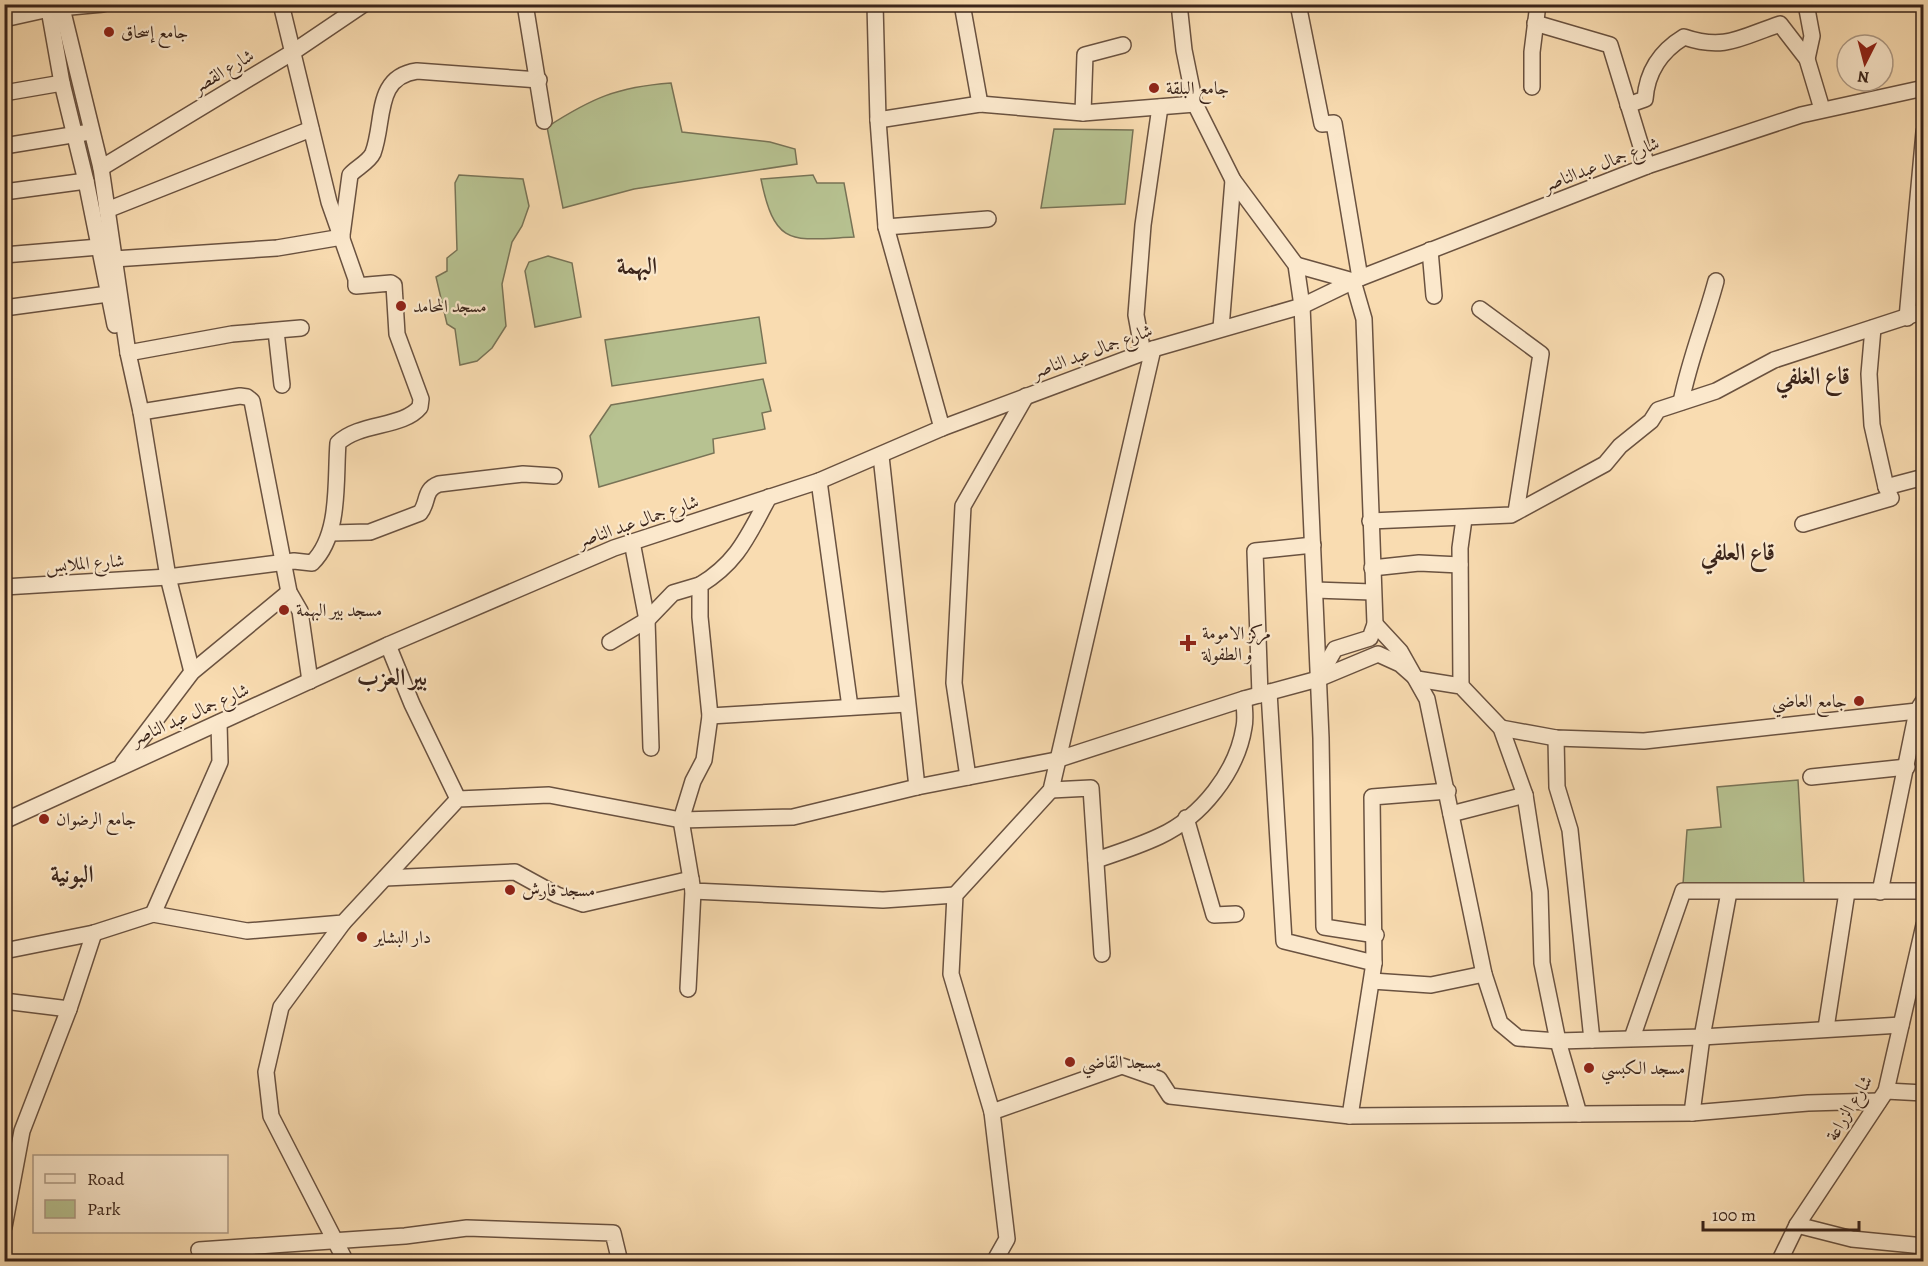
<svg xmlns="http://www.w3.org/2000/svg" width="1928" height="1266" font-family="Alegreya,Amiri,serif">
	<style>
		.green { fill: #b7c291; stroke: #787356; stroke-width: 1.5 }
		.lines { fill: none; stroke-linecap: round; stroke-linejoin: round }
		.minor-casing { stroke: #6a5240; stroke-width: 18 }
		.minor { stroke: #fbe8cc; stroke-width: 15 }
		.poi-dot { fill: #8f2418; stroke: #fbe8cc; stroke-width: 2 }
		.labels { text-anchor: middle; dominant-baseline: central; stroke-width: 4.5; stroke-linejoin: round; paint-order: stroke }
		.poi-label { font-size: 18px; fill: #3a241a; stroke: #fbe8cc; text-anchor: start }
		.street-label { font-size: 18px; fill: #3a241a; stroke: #fbe8cc }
		.district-label { font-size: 24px; font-weight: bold; fill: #3a241a; stroke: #fbe8cc }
	</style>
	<rect width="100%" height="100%" fill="#f9dcb1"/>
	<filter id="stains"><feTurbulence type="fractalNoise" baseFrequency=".00333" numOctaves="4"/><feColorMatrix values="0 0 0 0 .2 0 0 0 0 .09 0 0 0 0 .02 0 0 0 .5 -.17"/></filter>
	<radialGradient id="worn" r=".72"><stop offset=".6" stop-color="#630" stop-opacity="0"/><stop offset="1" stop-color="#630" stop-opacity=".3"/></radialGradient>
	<g class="green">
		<path d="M 671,83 L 682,132 L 770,142 L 795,149 L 797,164 L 634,189 L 563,208 L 547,127 C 592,98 617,87 671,83 Z"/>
		<path d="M 1054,129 L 1133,130 L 1125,204 L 1041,208 Z"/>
		<path d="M 459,175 L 523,179 L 529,206 L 522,226 L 512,242 L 502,284 L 506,326 L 492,348 L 477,361 L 460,365 L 455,329 L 447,324 L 436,277 L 447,271 L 447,258 L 457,250 L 455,183 Z"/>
		<path d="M 813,175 L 817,183 L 844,183 L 854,237 C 792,240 775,248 761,179 Z"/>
		<path d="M 548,256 L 572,263 L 581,317 L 535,327 L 525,271 L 529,262 Z"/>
		<path d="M 759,317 L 766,363 L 612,386 L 605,340 Z"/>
		<path d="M 763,379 L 771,411 L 762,413 L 765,429 L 713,439 L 714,453 L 599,487 L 590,436 L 611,405 Z"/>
		<path d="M 1798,780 L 1804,884 L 1683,884 L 1687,830 L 1721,827 L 1717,787 Z"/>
	</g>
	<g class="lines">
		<defs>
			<g id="minor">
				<path d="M 48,4 L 62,83 L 86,181 L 115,325"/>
				<path d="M 61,4 L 101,168 L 128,353 L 141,412 L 168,577 L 192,672"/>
				<path d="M 525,4 L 544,121"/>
				<path d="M 875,4 L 878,120 L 886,227 L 942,428"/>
				<path d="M 962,4 L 980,104"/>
				<path d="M 1179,4 L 1184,50 L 1195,104 L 1233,180 L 1296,265 L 1302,306 L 1321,738 L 1324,927 L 1376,935"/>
				<path d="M 1298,4 L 1322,124 L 1334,123 L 1360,278"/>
				<path d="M 1806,4 L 1812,36 L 1807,59"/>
				<path d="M 4,19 L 49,9 L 103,4"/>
				<path d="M 1535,23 L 1610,45 L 1647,166"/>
				<path d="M 1532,87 L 1532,52 L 1538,4"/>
				<path d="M 4,93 L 62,83"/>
				<path d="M 1628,105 L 1645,99 C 1647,72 1661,51 1684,37 C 1725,51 1741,37 1780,24 L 1807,59 L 1822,109"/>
				<path d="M 1083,113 L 1085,55 L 1123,45"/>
				<path d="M 878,120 L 980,104 L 1083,113 L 1195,104"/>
				<path d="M 4,146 L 84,133"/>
				<path d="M 101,168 L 293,52 L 364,4"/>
				<path d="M 4,192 L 86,181"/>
				<path d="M 107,210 L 311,129"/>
				<path d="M 886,227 L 988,219"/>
				<path d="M 342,235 L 350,175 C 356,168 369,162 373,153 C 385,121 374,77 417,71 L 539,80"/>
				<path d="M 1430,250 L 1434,296"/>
				<path d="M 4,255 L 99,247"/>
				<path d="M 114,259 L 277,248 L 342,237"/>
				<path d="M 1296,265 L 1353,281"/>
				<path d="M 4,308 L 108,294"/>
				<path d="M 1480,309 L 1541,354 L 1516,512"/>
				<path d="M 1907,318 L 1924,132"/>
				<path d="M 1221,328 L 1233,180"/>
				<path d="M 1873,328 L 1869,374 L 1872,425 L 1886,487"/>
				<path d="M 276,331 L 282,385"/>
				<path d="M 128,353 L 232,334 L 301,328"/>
				<path d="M 1143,353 L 1136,315 L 1143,225 L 1160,107"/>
				<path d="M 1681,402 C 1689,361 1705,322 1716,281"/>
				<path d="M 141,412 L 240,396 L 247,397 L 252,401 L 289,592 L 300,611 L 310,681"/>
				<path d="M 881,456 L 917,787"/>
				<path d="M 819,481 L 850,707"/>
				<path d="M 769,497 C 748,535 739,561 700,585 L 700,617 L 710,716 L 704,760 L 693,781 L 681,820 L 693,891 L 883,900 L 955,895"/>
				<path d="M 1370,521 L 1511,515 L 1605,464 L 1620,446 L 1651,421 L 1658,410 L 1716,391 L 1774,360 L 1924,311"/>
				<path d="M 1803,524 L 1891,498 L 1886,487 L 1924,477"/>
				<path d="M 331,533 L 370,532 L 420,513 C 429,502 423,490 439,484 L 523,474 L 554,476"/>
				<path d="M 632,542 L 647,620 L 651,748"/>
				<path d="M 1372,568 L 1419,563 L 1460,565"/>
				<path d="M 4,587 L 168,577 L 294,561 L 312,563 C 341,535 335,480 338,443 C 360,422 403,428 420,407 L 421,399 L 397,334 L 394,285 L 391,283 L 356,286 L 356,279 L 329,202 L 281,4"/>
				<path d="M 1315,590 L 1372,592"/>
				<path d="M 1375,624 L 1400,651 L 1427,699 L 1484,974 L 1500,1023 L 1518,1038 L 1558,1041 L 1702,1037 L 1901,1025"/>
				<path d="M 610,642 L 647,620 L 673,593 L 700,585"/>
				<path d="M 388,645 L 412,704 L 458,799"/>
				<path d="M 1318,679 L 1335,649 L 1370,638 L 1375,624 L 1364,319 L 1353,281"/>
				<path d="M 1461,686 L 1460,548 L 1464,519"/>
				<path d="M 1269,692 L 1284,941 L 1374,963"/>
				<path d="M 1260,695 L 1255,551 L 1313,545"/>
				<path d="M 710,716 L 907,704"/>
				<path d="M 1501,728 L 1556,738 L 1644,741 L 1917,711 L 1924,700"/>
				<path d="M 1556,738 L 1557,787 L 1570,830 L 1592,1040"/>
				<path d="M 123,763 L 192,672 L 289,592"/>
				<path d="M 968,777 L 954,683 L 963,506 L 1026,396"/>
				<path d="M 1811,777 L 1907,767"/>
				<path d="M 1051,790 L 1091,788 L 1102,954"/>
				<path d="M 1451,814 L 1525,795"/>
				<path d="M 1186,818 L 1214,915 L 1236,914"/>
				<path d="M 4,821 L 388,645 L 614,548 L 819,481 L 942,428 L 1153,349 L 1302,306 L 1360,278 L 1647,166 L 1801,115 L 1924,88"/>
				<path d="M 1096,860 C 1117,853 1139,846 1160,836 C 1201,817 1237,772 1244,727 C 1246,718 1244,708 1244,699"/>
				<path d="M 385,878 L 515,872 L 557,895 L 583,904 L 691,879"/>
				<path d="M 1880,892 L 1917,711"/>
				<path d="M 153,914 L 220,762 L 219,723"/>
				<path d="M 343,923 L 281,1007 L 266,1072 L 271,1116 L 346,1262"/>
				<path d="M 4,951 L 94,933 L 153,914 L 247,931 L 343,923 L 458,799 L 549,795 L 681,820 L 793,817 L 917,787 L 1056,760 L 1244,699 L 1318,679 L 1378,654 L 1400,664 L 1417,679 L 1461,686 L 1501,728 L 1525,795 L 1540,892 L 1542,963 L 1558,1041 L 1579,1114"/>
				<path d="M 1372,981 L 1431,985 L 1484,974"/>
				<path d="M 688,989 L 693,891"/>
				<path d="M 4,1001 L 69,1009"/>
				<path d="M 1826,1028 L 1847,892"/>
				<path d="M 1632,1038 L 1683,891 L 1924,891"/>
				<path d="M 1886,1091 L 1924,1093"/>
				<path d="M 992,1112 L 1122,1066 L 1159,1079 L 1170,1096 L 1350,1116 L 1692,1113 L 1808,1103 L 1879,1101"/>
				<path d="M 1692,1113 L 1702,1037 L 1729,892"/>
				<path d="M 1350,1116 L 1374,963 L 1372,797 L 1448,791"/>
				<path d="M 1797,1225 L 1852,1239 L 1924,1246"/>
				<path d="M 4,1227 L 22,1131 L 69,1009 L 94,933"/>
				<path d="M 199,1250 L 405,1236 L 467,1228 L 613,1233 L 620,1262"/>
				<path d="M 994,1262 L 1007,1239 L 992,1112 L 951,974 L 955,895 L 1051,790 L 1153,349"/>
				<path d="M 1779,1262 L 1797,1225 L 1886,1091 L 1924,925"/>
			</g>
		</defs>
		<use href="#minor" class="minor-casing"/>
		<use href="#minor" class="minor"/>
	</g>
	<g class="poi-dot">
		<circle cx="109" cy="32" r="6"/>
		<circle cx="1154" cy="88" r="6"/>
		<circle cx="401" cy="306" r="6"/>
		<circle cx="284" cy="610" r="6"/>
		<path d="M1185 634h6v6h6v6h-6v6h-6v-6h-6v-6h6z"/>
		<circle cx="1859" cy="701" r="6"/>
		<circle cx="44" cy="819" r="6"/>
		<circle cx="510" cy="890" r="6"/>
		<circle cx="362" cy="937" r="6"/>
		<circle cx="1070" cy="1062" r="6"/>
		<circle cx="1589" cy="1068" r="6"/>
	</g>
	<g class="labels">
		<g class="poi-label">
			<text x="121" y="32">جامع إسحاق</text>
			<text x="1166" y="88">جامع البلقة</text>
			<text x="413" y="306">مسجد المحامد</text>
			<text x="296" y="610">مسجد بير البهمة</text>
			<text x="1202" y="633">مركز الامومة<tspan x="1202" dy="21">و الطفولة</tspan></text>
			<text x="1847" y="701" text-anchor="end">جامع العاضي</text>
			<text x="56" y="819">جامع الرضوان</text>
			<text x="522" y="890">مسجد قارش</text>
			<text x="374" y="937">دار البشاير</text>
			<text x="1082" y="1062">مسجد القاضي</text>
			<text x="1601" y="1068">مسجد الكبسي</text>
		</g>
		<g class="street-label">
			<text transform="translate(223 71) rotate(-31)">شارع القصر</text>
			<text transform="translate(1601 164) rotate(-21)">شارع جمال عبدالناصر</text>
			<text transform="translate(1092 351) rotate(-20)">شارع جمال عبد الناصر</text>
			<text transform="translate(638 521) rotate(-19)">شارع جمال عبد الناصر</text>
			<text transform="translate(85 563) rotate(-4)">شارع الملابس</text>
			<text transform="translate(190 714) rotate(-24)">شارع جمال عبد الناصر</text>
			<text transform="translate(1849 1108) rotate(-59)">شارع الزراعة</text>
		</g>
		<g class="district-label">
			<text x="637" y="266">البهمة</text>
			<text x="1813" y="376">قاع الغلفي</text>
			<text x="1738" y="552">قاع العلفي</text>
			<text x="392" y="677">بير العزب</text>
			<text x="72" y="874">البونية</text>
		</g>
	</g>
	<rect width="1928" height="1266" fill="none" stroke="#f9dcb1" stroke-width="24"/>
	<rect x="6" y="6" width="1916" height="1254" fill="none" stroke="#3a241a" stroke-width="3"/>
	<rect x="12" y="12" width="1904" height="1242" fill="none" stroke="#3a241a" stroke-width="1.5"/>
	<rect x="33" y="1155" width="195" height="78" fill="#fbe8cc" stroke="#ae9a85" stroke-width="1.5"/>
	<rect x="45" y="1174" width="30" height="9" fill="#fbe8cc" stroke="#ae9a85" stroke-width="1.5"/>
	<text x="87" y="1185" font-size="18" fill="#3a241a">Road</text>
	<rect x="45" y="1200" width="30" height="18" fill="#b7c291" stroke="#ae9a85" stroke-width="1.5"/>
	<text x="87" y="1215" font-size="18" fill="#3a241a">Park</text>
	<g transform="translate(1865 63) rotate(186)"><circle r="28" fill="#fbe8cc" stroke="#ae9a85" stroke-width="1.5"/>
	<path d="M0-4.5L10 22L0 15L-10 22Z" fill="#8f2418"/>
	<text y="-9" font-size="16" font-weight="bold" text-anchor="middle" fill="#3a241a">N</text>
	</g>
	<path d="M1703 1221v9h156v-9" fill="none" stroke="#3a241a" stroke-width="3"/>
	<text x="1712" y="1221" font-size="18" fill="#3a241a" stroke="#fbe8cc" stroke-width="4.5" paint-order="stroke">100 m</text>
	<rect width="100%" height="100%" filter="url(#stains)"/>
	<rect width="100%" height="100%" fill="url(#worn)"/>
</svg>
